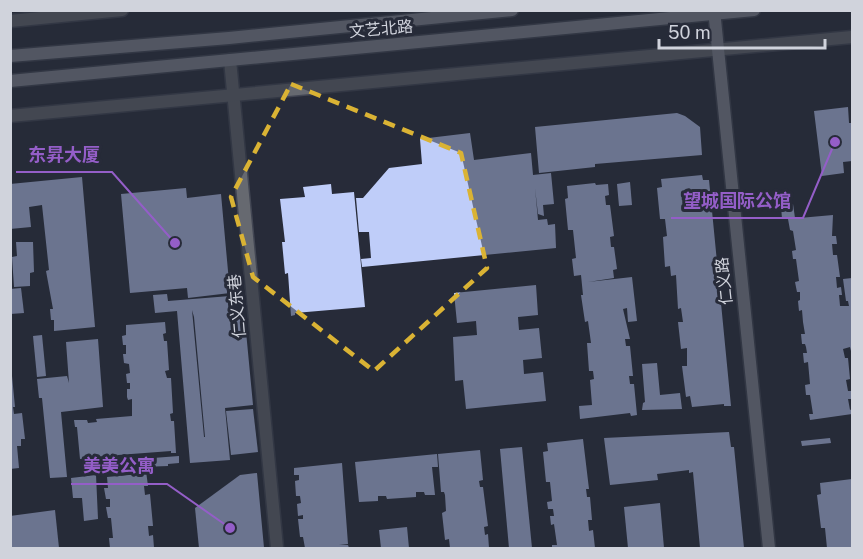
<svg xmlns="http://www.w3.org/2000/svg" width="863" height="559" font-family="'Public Sans','Noto Sans SC',sans-serif">
	<style>
		.building { fill: #bfcdf9; fill-rule: evenodd }
		.lines { fill: none; stroke-linecap: round; stroke-linejoin: round }
		.street-casing { stroke: #424653; stroke-width: 15 }
		.secondary-casing { stroke: #424653; stroke-width: 15 }
		.street { stroke: #666970; stroke-width: 12 }
		.secondary { stroke: #878b96; stroke-width: 12 }
		.marked { fill: none; stroke: #dab334; stroke-width: 4.5; stroke-dasharray: 12 8; stroke-linejoin: round }
		.labels { text-anchor: middle; dominant-baseline: central; stroke-width: 6; stroke-linejoin: round; paint-order: stroke }
		.street-label { font-size: 16px; fill: #d0d3dc; stroke: #272b39 }
		.leader { fill: none; stroke: #945ec8; stroke-width: 2 }
		.callout-dot { fill: #945ec8; stroke: #272b39; stroke-width: 2 }
		.callout-label { font-size: 18px; text-anchor: middle; font-weight: bold; fill: #945ec8; stroke: #272b39; stroke-width: 6; stroke-linejoin: round; paint-order: stroke }
	</style>
	<rect width="100%" height="100%" fill="#272b39"/>
	<g class="building">
		<path d="M 848,107 L 849,123 L 852,123 L 852,161 L 843,162 L 844,173 L 822,176 L 814,111 Z"/>
		<path d="M 677,113 L 685,116 L 700,127 L 702,155 L 595,164 L 595,167 L 539,173 L 535,127 Z"/>
		<path d="M 470,133 L 474,160 L 531,153 L 533,175 L 551,173 L 554,204 L 543,205 L 544,216 L 538,214 L 535,188 L 538,220 L 547,219 L 548,225 L 555,224 L 556,248 L 362,267 L 361,259 L 371,258 L 369,232 L 359,232 L 356,198 L 363,198 L 389,168 L 422,164 L 420,139 Z"/>
		<path d="M 702,175 L 703,180 L 709,180 L 731,406 L 724,406 L 724,404 L 692,407 L 690,396 L 686,397 L 682,366 L 687,366 L 687,348 L 681,349 L 678,322 L 683,322 L 681,308 L 678,309 L 676,275 L 671,276 L 670,266 L 665,267 L 663,237 L 667,236 L 665,219 L 660,219 L 657,188 L 662,187 L 661,179 Z"/>
		<path d="M 82,177 L 95,327 L 54,331 L 54,320 L 51,320 L 50,309 L 53,309 L 46,271 L 49,270 L 42,205 L 29,207 L 31,227 L 10,229 L 10,184 Z"/>
		<path d="M 630,182 L 632,205 L 619,206 L 617,184 Z"/>
		<path d="M 595,183 L 596,185 L 608,184 L 609,195 L 605,196 L 606,205 L 610,205 L 614,236 L 610,237 L 611,247 L 614,247 L 617,269 L 613,270 L 614,278 L 588,282 L 632,277 L 637,321 L 628,322 L 627,308 L 623,309 L 630,339 L 625,339 L 626,346 L 630,346 L 633,376 L 629,376 L 630,384 L 634,384 L 637,415 L 631,416 L 630,413 L 580,419 L 579,406 L 592,405 L 590,380 L 594,379 L 593,371 L 589,371 L 587,343 L 591,343 L 588,321 L 585,322 L 581,295 L 583,295 L 581,275 L 574,276 L 572,259 L 576,258 L 573,230 L 568,230 L 565,199 L 568,198 L 567,186 Z"/>
		<path d="M 331,184 L 332,194 L 354,192 L 365,307 L 295,313 L 295,315 L 291,316 L 288,273 L 285,274 L 282,242 L 285,242 L 280,199 L 305,197 L 303,187 Z"/>
		<path d="M 186,188 L 187,198 L 221,194 L 230,293 L 188,298 L 187,288 L 130,293 L 121,194 Z"/>
		<path d="M 793,204 L 795,218 L 782,219 L 781,205 Z"/>
		<path d="M 833,215 L 832,236 L 836,236 L 837,244 L 832,244 L 833,255 L 837,255 L 840,277 L 836,277 L 837,288 L 841,287 L 842,295 L 839,295 L 840,306 L 849,306 L 848,301 L 846,301 L 843,279 L 852,278 L 852,351 L 851,351 L 850,347 L 843,349 L 845,358 L 848,358 L 850,379 L 846,380 L 848,391 L 852,391 L 852,399 L 848,399 L 850,410 L 852,409 L 852,414 L 810,420 L 809,414 L 813,414 L 810,395 L 806,395 L 805,385 L 810,384 L 808,362 L 804,363 L 803,353 L 807,353 L 806,347 L 805,344 L 802,344 L 801,334 L 805,334 L 803,322 L 802,310 L 799,311 L 798,301 L 800,300 L 800,292 L 797,292 L 795,282 L 799,281 L 796,259 L 793,259 L 792,251 L 796,250 L 793,231 L 790,230 L 788,219 Z"/>
		<path d="M 16,242 L 33,242 L 34,272 L 30,273 L 30,286 L 14,287 L 12,257 L 17,256 Z"/>
		<path d="M 536,285 L 538,315 L 518,317 L 519,330 L 539,328 L 542,358 L 523,360 L 524,374 L 543,372 L 546,401 L 466,409 L 463,380 L 455,381 L 453,337 L 477,335 L 476,321 L 457,323 L 454,293 Z"/>
		<path d="M 21,288 L 24,313 L 10,314 L 10,289 Z"/>
		<path d="M 167,294 L 168,301 L 230,296 L 232,313 L 241,317 L 245,321 L 253,405 L 225,408 L 230,460 L 190,463 L 177,311 L 155,313 L 153,295 ZM 192,310 L 194,317 L 205,437 L 204,437 Z"/>
		<path d="M 165,322 L 166,333 L 163,334 L 164,341 L 167,341 L 169,370 L 165,371 L 167,378 L 171,378 L 173,413 L 170,414 L 171,421 L 174,421 L 176,453 L 171,453 L 171,451 L 118,455 L 118,461 L 110,461 L 109,457 L 100,457 L 100,463 L 91,464 L 90,458 L 80,459 L 77,427 L 75,427 L 74,420 L 87,420 L 88,423 L 97,422 L 96,419 L 132,416 L 132,399 L 128,400 L 127,397 L 127,389 L 130,389 L 130,383 L 127,383 L 126,374 L 130,373 L 129,364 L 124,363 L 123,354 L 126,354 L 126,345 L 123,345 L 122,336 L 126,335 L 126,325 Z"/>
		<path d="M 42,335 L 46,376 L 37,377 L 33,336 Z"/>
		<path d="M 98,339 L 103,407 L 61,412 L 67,477 L 50,478 L 42,398 L 39,398 L 37,379 L 67,376 L 69,383 L 66,342 Z"/>
		<path d="M 657,363 L 660,395 L 680,393 L 682,409 L 642,410 L 643,403 L 645,402 L 642,364 Z"/>
		<path d="M 10,376 L 12,376 L 15,407 L 13,407 L 14,414 L 22,413 L 25,439 L 21,439 L 21,446 L 17,446 L 19,468 L 10,469 Z"/>
		<path d="M 253,409 L 258,452 L 231,455 L 226,411 Z"/>
		<path d="M 729,432 L 731,447 L 734,447 L 744,548 L 700,548 L 693,472 L 689,473 L 689,470 L 657,474 L 658,480 L 610,485 L 604,438 Z"/>
		<path d="M 830,438 L 831,443 L 802,446 L 801,441 Z"/>
		<path d="M 583,439 L 589,489 L 586,489 L 587,497 L 590,497 L 592,520 L 588,520 L 589,531 L 593,530 L 595,548 L 552,548 L 552,545 L 557,545 L 554,524 L 551,525 L 550,516 L 554,516 L 553,509 L 548,509 L 547,502 L 552,501 L 550,482 L 546,482 L 543,452 L 548,451 L 547,443 Z"/>
		<path d="M 522,447 L 532,548 L 509,548 L 500,449 Z"/>
		<path d="M 480,450 L 483,480 L 479,481 L 480,487 L 483,487 L 488,526 L 484,527 L 485,535 L 488,534 L 489,548 L 450,548 L 449,539 L 445,540 L 442,513 L 446,511 L 445,495 L 444,492 L 441,492 L 438,454 Z"/>
		<path d="M 437,454 L 438,467 L 432,467 L 435,495 L 425,495 L 424,492 L 416,492 L 416,497 L 387,499 L 386,496 L 378,496 L 378,501 L 359,502 L 355,462 Z"/>
		<path d="M 179,456 L 179,463 L 168,464 L 168,466 L 141,467 L 140,459 Z"/>
		<path d="M 342,463 L 348,544 L 339,545 L 348,545 L 349,548 L 305,548 L 303,537 L 300,537 L 298,519 L 303,519 L 303,515 L 298,516 L 297,504 L 301,503 L 300,496 L 296,496 L 295,481 L 299,480 L 299,475 L 294,475 L 294,468 Z"/>
		<path d="M 140,471 L 146,471 L 148,486 L 144,486 L 145,495 L 150,494 L 153,526 L 148,526 L 149,536 L 153,535 L 154,548 L 110,548 L 109,538 L 113,538 L 111,518 L 108,518 L 106,507 L 110,507 L 110,499 L 106,499 L 104,488 L 108,488 L 107,477 L 140,474 Z"/>
		<path d="M 257,473 L 264,548 L 199,548 L 195,508 L 240,475 Z"/>
		<path d="M 96,475 L 98,519 L 84,521 L 82,498 L 73,498 L 71,478 Z"/>
		<path d="M 852,479 L 852,548 L 827,548 L 825,528 L 821,528 L 817,495 L 821,494 L 820,483 Z"/>
		<path d="M 660,503 L 664,548 L 628,548 L 624,507 Z"/>
		<path d="M 55,510 L 59,548 L 10,548 L 10,516 Z"/>
		<path d="M 407,527 L 409,548 L 381,548 L 379,530 Z"/>
	</g>
	<g class="lines">
		<defs>
			<g id="street">
				<path d="M 10,21 L 122,10"/>
				<path d="M 230,60 L 277,548"/>
				<path d="M 10,116 L 852,37"/>
			</g>
			<g id="secondary">
				<path d="M 714,10 L 769,548"/>
				<path d="M 10,56 L 229,38 L 512,10"/>
				<path d="M 10,81 L 754,10"/>
			</g>
		</defs>
		<use href="#street" class="street-casing"/>
		<use href="#secondary" class="secondary-casing"/>
		<use href="#street" class="street"/>
		<use href="#secondary" class="secondary"/>
	</g>
	<path d="M0 0H863V559H0ZM 291,84 L 461,153 L 487,268 L 374,371 L 253,277 L 231,197 Z" fill="#272b39" fill-opacity=".55" fill-rule="evenodd"/>
	<path class="marked" d="M 291,84 L 461,153 L 487,268 L 374,371 L 253,277 L 231,197 Z"/>
	<g class="labels">
		<g class="street-label">
			<text transform="translate(381 29) rotate(-5)">文艺北路</text>
			<text transform="translate(724 281) rotate(-96)">仁义路</text>
			<text transform="translate(237 306) rotate(-95)">仁义东巷</text>
		</g>
	</g>
	<path class="leader" d="M175 243L112 172H16M835 142L803 218H671M230 528L167 484H71"/>
	<g class="callout-dot">
		<circle cx="175" cy="243" r="6"/>
		<circle cx="835" cy="142" r="6"/>
		<circle cx="230" cy="528" r="6"/>
	</g>
	<g class="callout-label">
		<text x="64" y="161">东昇大厦</text>
		<text x="737" y="207">望城国际公馆</text>
		<text x="119" y="472">美美公寓</text>
	</g>
	<rect width="863" height="559" fill="none" stroke="#d0d3dc" stroke-width="24"/>
	<path d="M659 39v9h166v-9" fill="none" stroke="#d0d3dc" stroke-width="3"/>
	<text x="668" y="39" font-size="18" fill="#d0d3dc" stroke="#272b39" stroke-width="4.5" paint-order="stroke">50 m</text>
</svg>
